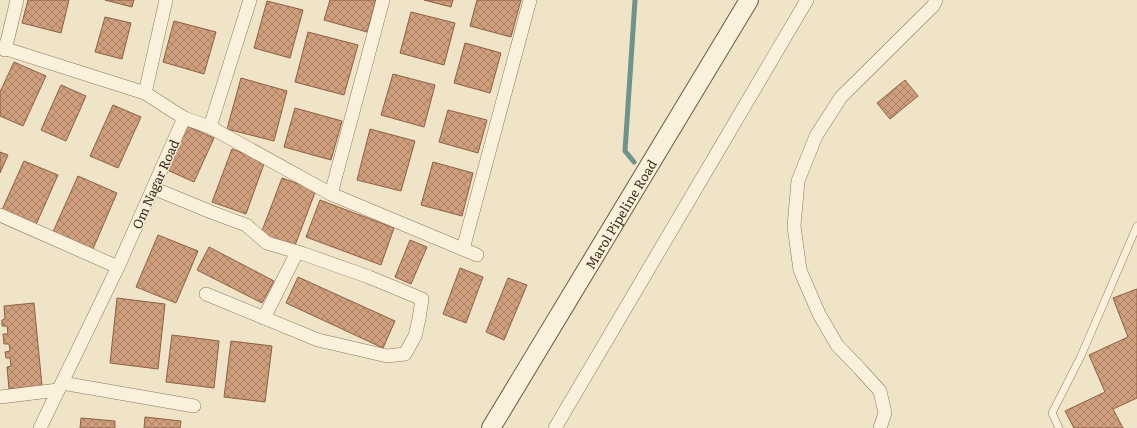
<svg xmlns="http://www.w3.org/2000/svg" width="1137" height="428" font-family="Literata,serif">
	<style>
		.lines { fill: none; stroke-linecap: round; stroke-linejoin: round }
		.stream { stroke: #6f938a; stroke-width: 5 }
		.building { fill: url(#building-cross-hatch); stroke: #8d5f41 }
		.lane-casing { stroke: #8d765c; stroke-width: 8 }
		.street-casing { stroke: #8d765c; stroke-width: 14 }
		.secondary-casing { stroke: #6f573f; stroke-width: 20 }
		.lane { stroke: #faf1dc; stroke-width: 7 }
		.street { stroke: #faf1dc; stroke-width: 13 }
		.secondary { stroke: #faf1dc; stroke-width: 18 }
		.labels { text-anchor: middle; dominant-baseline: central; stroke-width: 3; stroke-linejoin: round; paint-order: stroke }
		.street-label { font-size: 13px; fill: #3d2e20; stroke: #f7eed8 }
	</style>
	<defs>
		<pattern id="building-cross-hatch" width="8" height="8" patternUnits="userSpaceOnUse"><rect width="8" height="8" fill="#cf9f7d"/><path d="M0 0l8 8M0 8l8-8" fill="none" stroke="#a98266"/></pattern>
	</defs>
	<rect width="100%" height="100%" fill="#f0e4c8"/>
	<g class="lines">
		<path class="stream" d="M 634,162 L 625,151 L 635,0"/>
	</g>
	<g class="building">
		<path d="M 28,0 L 69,0 L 61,33 L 22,23 Z"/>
		<path d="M 105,0 L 134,0 L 132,7 Z"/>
		<path d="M 330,0 L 376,0 L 367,32 L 324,20 Z"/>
		<path d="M 424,0 L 453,0 L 451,7 Z"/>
		<path d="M 477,0 L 521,0 L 511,37 L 470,26 Z"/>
		<path d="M 267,1 L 303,10 L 290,58 L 254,48 Z"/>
		<path d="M 411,12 L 455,23 L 444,65 L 400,53 Z"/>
		<path d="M 105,17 L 131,23 L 122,59 L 95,52 Z"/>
		<path d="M 174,21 L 216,32 L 204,74 L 163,62 Z"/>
		<path d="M 308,32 L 358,45 L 344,95 L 295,82 Z"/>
		<path d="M 465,43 L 501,53 L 490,93 L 454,83 Z"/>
		<path d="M 14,62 L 46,76 L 23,126 L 0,116 L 0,92 Z"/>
		<path d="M 393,74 L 435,85 L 424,127 L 381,115 Z"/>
		<path d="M 241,78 L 287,91 L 274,141 L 227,129 Z"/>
		<path d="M 905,80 L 918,96 L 890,119 L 877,103 Z"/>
		<path d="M 61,85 L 86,96 L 66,141 L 41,130 Z"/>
		<path d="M 113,105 L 141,117 L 118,168 L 90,156 Z"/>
		<path d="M 295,108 L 342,121 L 331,160 L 284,147 Z"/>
		<path d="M 448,110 L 487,120 L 478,153 L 439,142 Z"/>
		<path d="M 185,125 L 214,138 L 194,182 L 165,169 Z"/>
		<path d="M 370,129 L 415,141 L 401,191 L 357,180 Z"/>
		<path d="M 232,149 L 265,161 L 246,214 L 212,202 Z"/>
		<path d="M 0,152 L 8,155 L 0,173 Z"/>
		<path d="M 24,161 L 58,175 L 35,227 L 1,212 Z"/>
		<path d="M 433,162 L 473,173 L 462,216 L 421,205 Z"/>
		<path d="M 78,176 L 117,193 L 92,251 L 52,234 Z"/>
		<path d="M 282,178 L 316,190 L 294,248 L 260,236 Z"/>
		<path d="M 320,200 L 394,228 L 381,265 L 306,237 Z"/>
		<path d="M 158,235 L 198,251 L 176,303 L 136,287 Z"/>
		<path d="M 410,240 L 427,247 L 411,284 L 395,277 Z"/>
		<path d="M 209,247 L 274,281 L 262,303 L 197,270 Z"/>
		<path d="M 460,268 L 483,277 L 466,323 L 443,314 Z"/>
		<path d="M 298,277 L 395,321 L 383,348 L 286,303 Z"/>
		<path d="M 508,278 L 527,285 L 504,340 L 486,332 Z"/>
		<path d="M 1137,289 L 1137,398 L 1113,409 L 1123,428 L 1074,428 L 1065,411 L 1105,392 L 1089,355 L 1128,337 L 1113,298 Z"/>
		<path d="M 117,298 L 165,304 L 158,369 L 110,363 Z"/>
		<path d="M 34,303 L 42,386 L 9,389 L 7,367 L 11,366 L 10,358 L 6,358 L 5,352 L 10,351 L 9,344 L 4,344 L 3,334 L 8,334 L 7,326 L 2,326 L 2,320 L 5,319 L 4,306 Z"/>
		<path d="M 172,335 L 219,341 L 214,388 L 166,382 Z"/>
		<path d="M 231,341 L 272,346 L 265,402 L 224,397 Z"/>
		<path d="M 145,417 L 181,421 L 180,428 L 144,428 Z"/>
		<path d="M 81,418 L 115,421 L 115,428 L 80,428 Z"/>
	</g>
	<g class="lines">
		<defs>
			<path id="lane" d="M 1059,428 L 1052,413 L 1081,356 L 1137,226"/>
			<g id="street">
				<path d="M 0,47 L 145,93 L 184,118 L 118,267 L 40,428"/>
				<path d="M 5,50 L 17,0"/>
				<path d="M 145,93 L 166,0"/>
				<path d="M 184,118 L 210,127 L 250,0"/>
				<path d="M 210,127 L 331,194 L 477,255"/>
				<path d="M 153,188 L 211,212 L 246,225 L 267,243 L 304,254 L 369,277 L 422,299 L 419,319 L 415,336 L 405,354 L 387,356 L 318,340 L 206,294"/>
				<path d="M 331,194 L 383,0"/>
				<path d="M 0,215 L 118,267"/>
				<path d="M 463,249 L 530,0"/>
				<path d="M 264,318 L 297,252"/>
				<path d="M 62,383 L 194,406"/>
				<path d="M 0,397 L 58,390"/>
				<path d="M 555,428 L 807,0"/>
				<path d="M 880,428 L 885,413 L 880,391 L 860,369 L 837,345 L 819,314 L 800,270 L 794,226 L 798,181 L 816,136 L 841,97 L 933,6 L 936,0"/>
			</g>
			<g id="secondary">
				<path id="s1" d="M 491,428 L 749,0"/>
			</g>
		</defs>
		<use href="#lane" class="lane-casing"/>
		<use href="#street" class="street-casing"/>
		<use href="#secondary" class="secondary-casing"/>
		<use href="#lane" class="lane"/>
		<use href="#street" class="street"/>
		<use href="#secondary" class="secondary"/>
	</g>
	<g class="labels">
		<g class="street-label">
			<text transform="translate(155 184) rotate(-66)">Om Nagar Road</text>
			<text stroke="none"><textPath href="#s1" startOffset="250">Marol Pipeline Road</textPath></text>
		</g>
	</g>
</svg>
